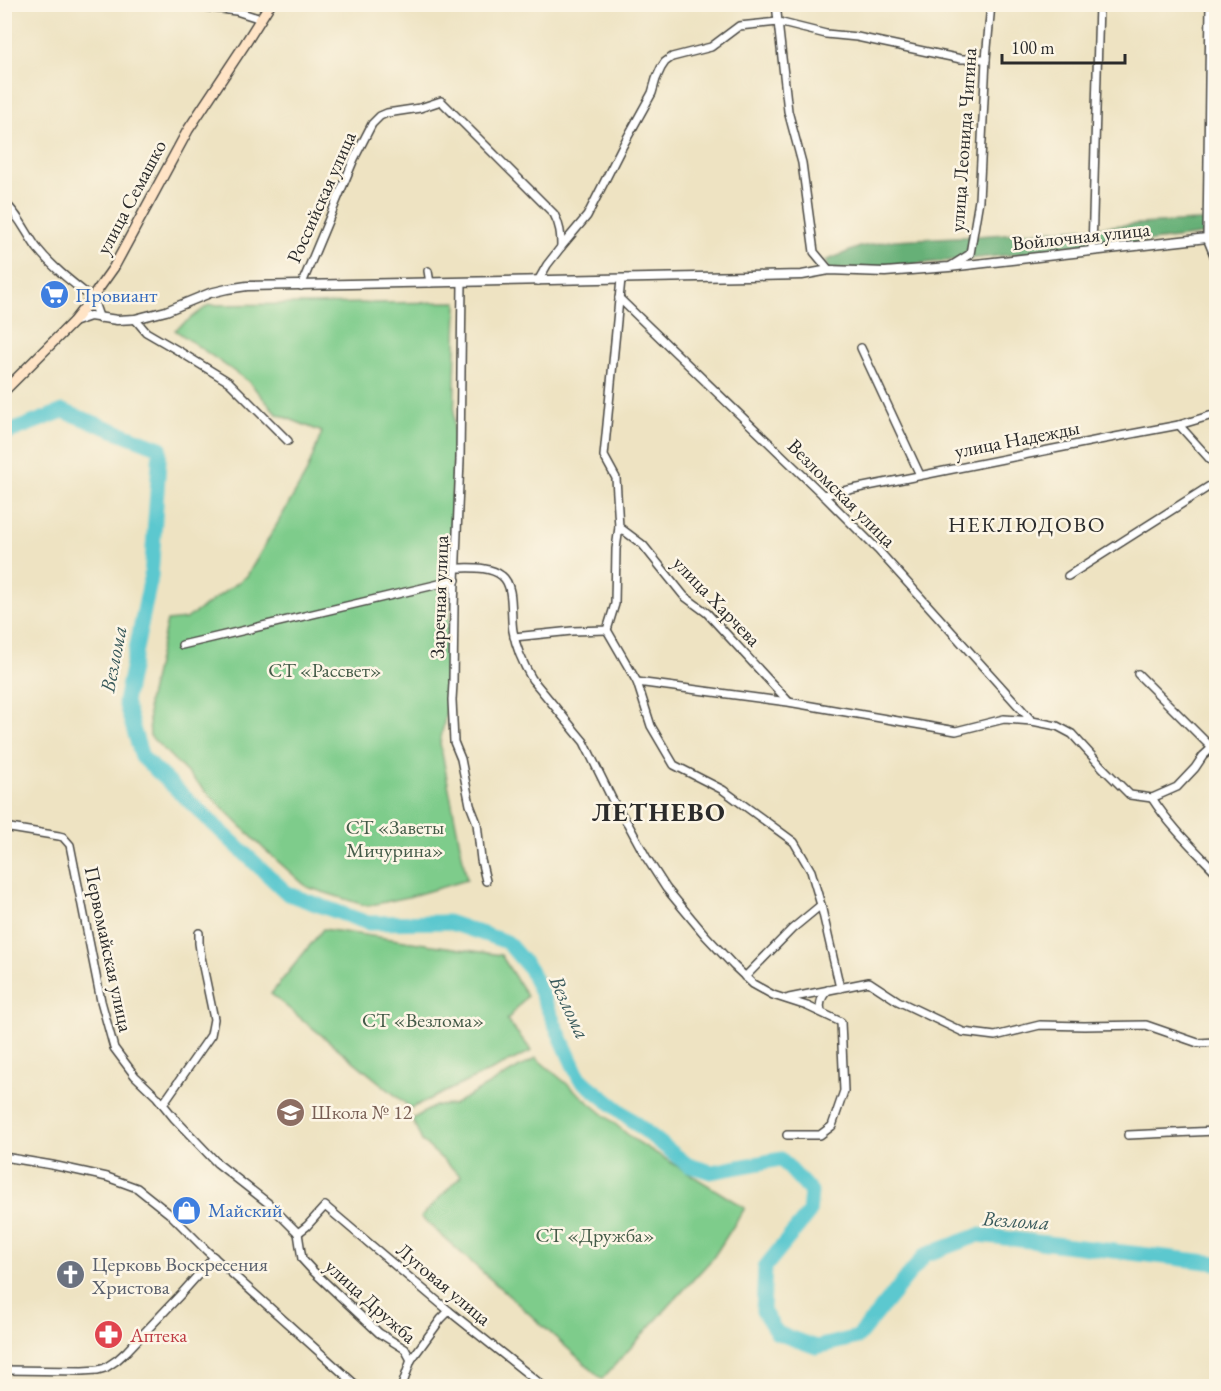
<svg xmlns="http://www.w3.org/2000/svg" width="1221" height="1391" font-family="'EB Garamond',serif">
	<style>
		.green { fill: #7ecc8b; stroke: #547c5b; stroke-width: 1.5 }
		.forest { fill: #66b077; stroke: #486e51; stroke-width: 1.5 }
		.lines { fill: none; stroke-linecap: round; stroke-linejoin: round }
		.river { stroke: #5bc8cf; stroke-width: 15 }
		.minor-casing { stroke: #484742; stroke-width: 10 }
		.tertiary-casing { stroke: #484742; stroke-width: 11 }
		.secondary-casing { stroke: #484742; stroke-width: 12 }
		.minor { stroke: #fff; stroke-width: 7 }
		.tertiary { stroke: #fff; stroke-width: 8 }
		.secondary { stroke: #ffe4c6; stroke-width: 9 }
		.labels { text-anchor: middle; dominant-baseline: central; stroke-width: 5; stroke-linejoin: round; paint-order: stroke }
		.street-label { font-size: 20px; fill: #2b2b2b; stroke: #fcf5e5 }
		.shop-label { font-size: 20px; fill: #366cbe; stroke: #fcf5e5; text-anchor: start }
		.park-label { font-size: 20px; fill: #445b48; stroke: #fcf5e5 }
		.education-label { font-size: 20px; fill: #785e54; stroke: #fcf5e5; text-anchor: start }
		.worship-label { font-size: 20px; fill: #5b616d; stroke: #fcf5e5; text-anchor: start }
		.health-label { font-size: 20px; fill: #be3a42; stroke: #fcf5e5; text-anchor: start }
		.water-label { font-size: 21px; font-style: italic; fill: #395a5c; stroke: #fcf5e5 }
		.quarter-label { font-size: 22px; letter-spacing: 1.5px; fill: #2b2b2b; stroke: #fcf5e5 }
		.district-label { font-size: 26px; font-weight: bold; letter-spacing: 1.5px; fill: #2b2b2b; stroke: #fcf5e5 }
	</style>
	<rect width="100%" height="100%" fill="#fcf5e5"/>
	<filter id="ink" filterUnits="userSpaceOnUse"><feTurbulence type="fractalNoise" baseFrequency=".0167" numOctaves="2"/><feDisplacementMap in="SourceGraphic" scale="12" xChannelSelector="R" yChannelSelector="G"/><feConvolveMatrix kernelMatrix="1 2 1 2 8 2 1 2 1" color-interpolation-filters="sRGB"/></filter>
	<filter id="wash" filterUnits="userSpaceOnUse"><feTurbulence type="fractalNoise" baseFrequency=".008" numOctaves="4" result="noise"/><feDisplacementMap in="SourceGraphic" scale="24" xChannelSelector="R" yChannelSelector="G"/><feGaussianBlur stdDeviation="1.35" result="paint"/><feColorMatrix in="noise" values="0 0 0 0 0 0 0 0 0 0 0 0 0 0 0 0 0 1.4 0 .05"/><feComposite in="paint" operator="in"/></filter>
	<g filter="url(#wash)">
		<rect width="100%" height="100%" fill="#eee3c2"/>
		<g class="green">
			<path d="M 457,302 L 447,707 L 440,743 L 467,880 L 408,897 L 367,906 L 307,887 L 263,848 L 150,736 L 148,702 L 167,621 L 186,619 L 247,576 L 306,474 L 322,432 L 277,414 L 249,382 L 175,330 L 209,305 Z"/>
			<path d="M 323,929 L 501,955 L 527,996 L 507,1020 L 532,1051 L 411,1108 L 271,994 Z"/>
			<path d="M 536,1058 L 633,1139 L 745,1208 L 713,1258 L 602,1379 L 421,1217 L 461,1176 L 422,1141 L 412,1119 L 435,1106 L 453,1105 Z"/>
		</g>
		<path class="forest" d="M 1216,220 L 1216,233 L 1136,243 L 873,268 L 829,270 L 825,261 L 860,247 L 894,240 L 977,236 L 1139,224 Z"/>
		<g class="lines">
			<path class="river" d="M 4,434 L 63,411 L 160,448 L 151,577 L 125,702 L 142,757 L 288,894 L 368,923 L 448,922 L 507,942 L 530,969 L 579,1078 L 688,1165 L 711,1172 L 781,1159 L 811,1192 L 809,1213 L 765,1267 L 763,1311 L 777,1333 L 816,1347 L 858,1337 L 925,1255 L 979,1235 L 1216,1263"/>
		</g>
	</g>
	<g filter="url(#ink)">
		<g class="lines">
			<defs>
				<g id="minor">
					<path d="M 184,4 L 236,11 L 261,19"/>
					<path d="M 776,4 L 788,111 L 802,163 L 814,252 L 829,270"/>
					<path d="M 1210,4 L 1207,238 L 1216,260"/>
					<path d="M 4,202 C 19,215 26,233 37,248 C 52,267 73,283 92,298"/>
					<path d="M 1092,251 L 1099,4"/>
					<path d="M 951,266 L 970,254 L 979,200 L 986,59 L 991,4"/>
					<path d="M 428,271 L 430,283"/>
					<path d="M 538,281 L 547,265 L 561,247 L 587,216 L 621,149 L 652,93 L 656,79 L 661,68 L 665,62 L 672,57 L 711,47 L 739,26 L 778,22 L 826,34 L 857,37 L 961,59 L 986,59"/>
					<path d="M 462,282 L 460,460 L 454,606 L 453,683 L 452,700 L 454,742 L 461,759 L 470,805 L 477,823 L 481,860 L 486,881"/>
					<path d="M 301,286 L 354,159 L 372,124 L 380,116 L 387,113 L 420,108 L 441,101 L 554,214 C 560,225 561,234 561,247"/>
					<path d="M 619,298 L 823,495 L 878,550 L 1032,721"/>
					<path d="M 135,319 L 146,332 L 177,350 L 229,382 L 288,441"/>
					<path d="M 861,348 L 920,475"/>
					<path d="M 1179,425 L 1216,466"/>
					<path d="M 823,495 L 1099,440 L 1179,425 L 1216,414"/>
					<path d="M 619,527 L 643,545 L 684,596 L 707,613 L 788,701"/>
					<path d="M 456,568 C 471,568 490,566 502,576 C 515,586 510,616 513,631 C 516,648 523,664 532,679 L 584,742 L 615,805 L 628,824 L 646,857 L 666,888 L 705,935 L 734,966 L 753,984 L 773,995 L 807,1006 L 841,1022 L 844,1091 L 832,1126 L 820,1135 L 787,1135"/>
					<path d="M 1068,576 L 1216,482"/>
					<path d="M 607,630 L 637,682 L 651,726 L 674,765 L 723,790 L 794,842 L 811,871 L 821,905 L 840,988"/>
					<path d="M 514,637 L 572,631 L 607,630 L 615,604 L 616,549 L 619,527 L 616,478 L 604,456 L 621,279"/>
					<path d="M 182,645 L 456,580"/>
					<path d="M 1138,674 L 1212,748"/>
					<path d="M 637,682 L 788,702 L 956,731 L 1004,719 L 1032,721 L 1057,726 L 1072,734 L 1102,767 L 1130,795 L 1152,798 L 1177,787 L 1195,768 L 1203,756 L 1216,744"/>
					<path d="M 1152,798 C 1170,826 1193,848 1216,872"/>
					<path d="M 4,827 L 59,836 L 63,837 L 70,845 L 101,1001 L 114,1048 L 135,1076 L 157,1097 L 174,1118 L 217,1163 L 268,1203 L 298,1233"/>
					<path d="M 745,977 L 792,929 L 821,905"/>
					<path d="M 789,998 L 869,982 L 898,1001 L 963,1032 L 995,1036 L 1040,1025 L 1084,1026 L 1146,1025 L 1198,1043 L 1216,1042"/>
					<path d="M 821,1012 C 819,1003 821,997 828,990"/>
					<path d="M 163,1104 L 211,1035 L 214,1019 L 201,957 L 199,943 L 199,933"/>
					<path d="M 1128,1135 L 1216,1131"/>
					<path d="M 4,1157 L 52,1165 L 107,1177 L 137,1188 L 171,1215 L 207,1251 L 357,1386"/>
					<path d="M 298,1233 L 307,1226 L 325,1206 L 449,1311 L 543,1386"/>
					<path d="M 298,1233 L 302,1259 L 313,1271 L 379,1333 L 405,1349 L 411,1360"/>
					<path d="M 4,1370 L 82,1371 L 98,1370 L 105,1368 L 117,1360 L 127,1351 L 181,1294 L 214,1257"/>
					<path d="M 402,1386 L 411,1360 L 441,1319 L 449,1311"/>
				</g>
				<g id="tertiary">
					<path d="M 92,298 L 99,318"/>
					<path d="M 73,322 L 90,316 L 117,320 L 135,319 L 166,311 L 210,293 L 227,289 L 247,286 L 802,275 L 829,270 L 885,272 L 949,267 L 1216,237"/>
				</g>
				<path id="secondary" d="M 4,391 L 73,322 L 92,298 L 114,267 L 188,130 L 245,44 L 270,4"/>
			</defs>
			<use href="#minor" class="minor-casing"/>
			<use href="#tertiary" class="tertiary-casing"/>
			<use href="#secondary" class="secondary-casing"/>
			<use href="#minor" class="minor"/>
			<use href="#tertiary" class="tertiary"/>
			<use href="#secondary" class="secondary"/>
		</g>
	</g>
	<defs>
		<symbol id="supermarket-disc" viewBox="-11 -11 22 22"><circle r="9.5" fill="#3f7fe0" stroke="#fcf5e5"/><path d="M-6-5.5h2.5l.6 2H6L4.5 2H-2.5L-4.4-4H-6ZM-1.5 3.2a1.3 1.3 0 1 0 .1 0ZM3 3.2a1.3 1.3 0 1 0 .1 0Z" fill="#fff"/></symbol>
		<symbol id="school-disc" viewBox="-11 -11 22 22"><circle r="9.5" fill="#8d6e63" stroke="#fcf5e5"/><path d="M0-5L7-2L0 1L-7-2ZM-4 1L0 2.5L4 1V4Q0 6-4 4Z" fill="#fff"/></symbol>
		<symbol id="shop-disc" viewBox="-11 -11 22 22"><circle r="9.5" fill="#3f7fe0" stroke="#fcf5e5"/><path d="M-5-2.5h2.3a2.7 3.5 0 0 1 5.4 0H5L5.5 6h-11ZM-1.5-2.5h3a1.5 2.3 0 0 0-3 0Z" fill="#fff"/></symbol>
		<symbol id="church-disc" viewBox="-11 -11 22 22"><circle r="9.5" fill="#6b7280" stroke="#fcf5e5"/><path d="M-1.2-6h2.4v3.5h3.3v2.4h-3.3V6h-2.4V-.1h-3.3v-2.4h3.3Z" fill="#fff"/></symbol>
		<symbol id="pharmacy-disc" viewBox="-11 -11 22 22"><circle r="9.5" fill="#e0444e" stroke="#fcf5e5"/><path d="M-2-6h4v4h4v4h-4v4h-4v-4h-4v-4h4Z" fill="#fff"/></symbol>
	</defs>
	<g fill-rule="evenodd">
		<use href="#supermarket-disc" x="38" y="278" width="33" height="33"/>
		<use href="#school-disc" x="274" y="1096" width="33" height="33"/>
		<use href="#shop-disc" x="170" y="1194" width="33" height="33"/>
		<use href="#church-disc" x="54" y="1258" width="33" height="33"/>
		<use href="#pharmacy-disc" x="92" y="1318" width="33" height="33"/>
	</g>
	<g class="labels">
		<g class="street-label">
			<text transform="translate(963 140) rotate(-86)">улица Леонида Чигина</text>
			<text transform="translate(131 197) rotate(-62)">улица Семашко</text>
			<text transform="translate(321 197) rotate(-66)">Российская улица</text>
			<text transform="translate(1081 236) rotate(-6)">Войлочная улица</text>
			<text transform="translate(1017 439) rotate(-11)">улица Надежды</text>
			<text transform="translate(842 493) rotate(45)">Везломская улица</text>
			<text transform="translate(439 597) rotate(-88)">Заречная улица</text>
			<text transform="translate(717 601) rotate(46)">улица Харчева</text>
			<text transform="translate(109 949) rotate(78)">Первомайская улица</text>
			<text transform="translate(444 1284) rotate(40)">Луговая улица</text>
			<text transform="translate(371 1301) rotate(42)">улица Дружба</text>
		</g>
		<g class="shop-label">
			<text x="75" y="295">Провиант</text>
			<text x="208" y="1210">Майский</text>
		</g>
		<g class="park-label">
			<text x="325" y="670">СТ «Рассвет»</text>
			<text x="395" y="827">СТ «Заветы<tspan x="395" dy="23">Мичурина»</tspan></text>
			<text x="423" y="1020">СТ «Везлома»</text>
			<text x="595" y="1235">СТ «Дружба»</text>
		</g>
		<g class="education-label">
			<text x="311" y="1112">Школа № 12</text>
		</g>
		<g class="worship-label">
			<text x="92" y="1264">Церковь Воскресения<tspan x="92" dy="23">Христова</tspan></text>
		</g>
		<g class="health-label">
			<text x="130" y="1335">Аптека</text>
		</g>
		<g class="water-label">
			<text transform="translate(113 659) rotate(-79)">Везлома</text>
			<text transform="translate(570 1007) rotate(65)">Везлома</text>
			<text transform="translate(1016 1220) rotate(4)">Везлома</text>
		</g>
		<g class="quarter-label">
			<text x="1027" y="524">НЕКЛЮДОВО</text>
		</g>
		<g class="district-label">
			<text x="659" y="812">ЛЕТНЕВО</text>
		</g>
	</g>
	<rect width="1221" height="1391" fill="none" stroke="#fcf5e5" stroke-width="24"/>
	<path d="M1002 54v9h123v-9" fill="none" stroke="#2b2b2b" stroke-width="3"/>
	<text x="1011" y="54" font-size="18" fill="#2b2b2b" stroke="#fcf5e5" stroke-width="4.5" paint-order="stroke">100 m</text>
</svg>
